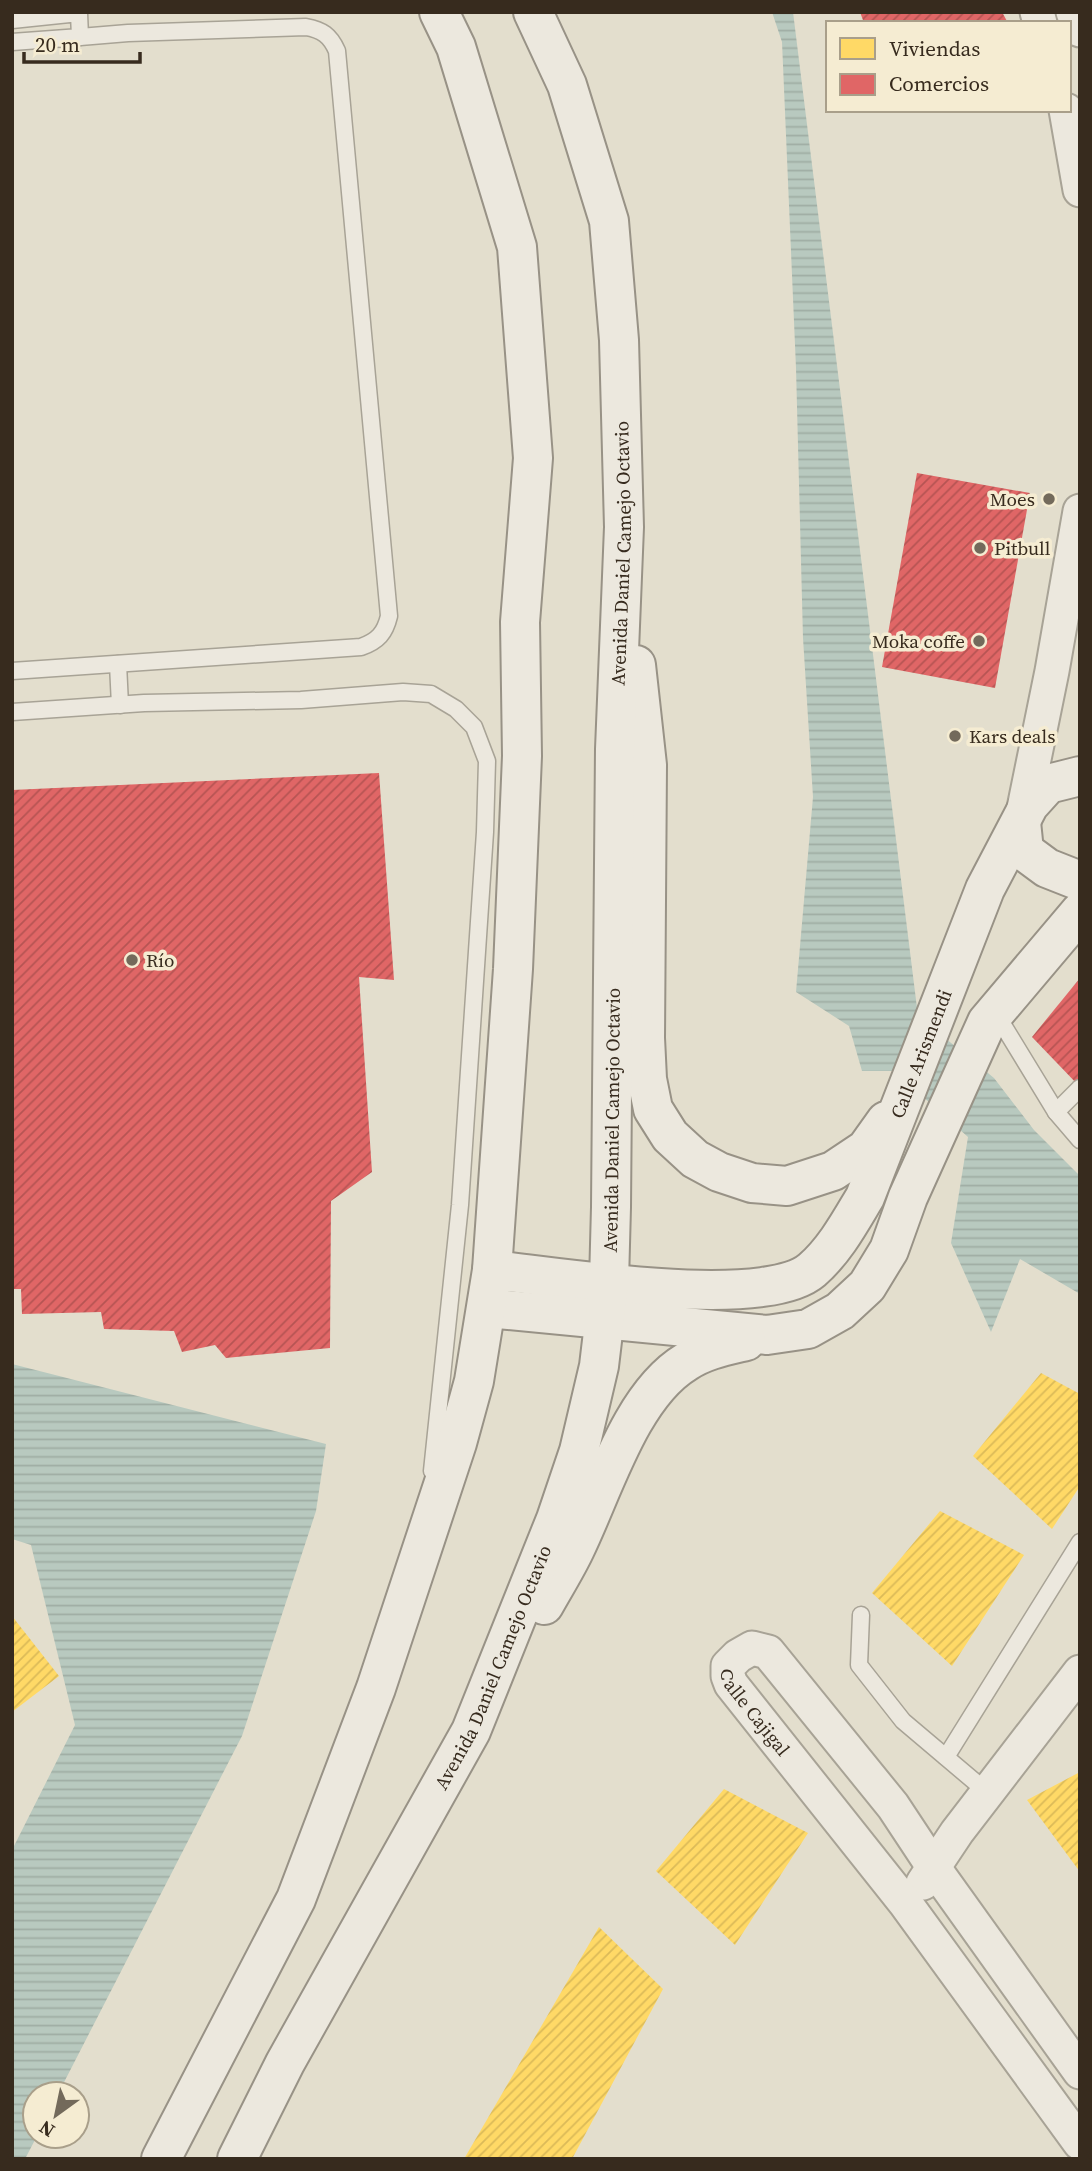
<svg xmlns="http://www.w3.org/2000/svg" width="1092" height="2171" font-family="'Source Serif 4',serif">
	<style>
		.water { fill: url(#water-rules) }
		.homes { fill: url(#homes-hatch) }
		.shops { fill: url(#shops-hatch) }
		.lines { fill: none; stroke-linecap: round; stroke-linejoin: round }
		.lane-casing { stroke: #a8a396; stroke-width: 19 }
		.street-casing { stroke: #a8a396; stroke-width: 37 }
		.secondary-casing { stroke: #989286; stroke-width: 42 }
		.lane { stroke: #ece8de; stroke-width: 16 }
		.street { stroke: #ece8de; stroke-width: 33 }
		.secondary { stroke: #ece8de; stroke-width: 38 }
		.poi-dot { fill: #736a5b; stroke: #f5ecd2; stroke-width: 2.5 }
		.labels { text-anchor: middle; dominant-baseline: central; stroke-width: 7; stroke-linejoin: round; paint-order: stroke }
		.poi-label { font-size: 19px; fill: #372b1e; stroke: #f5ecd2; text-anchor: start }
		.street-label { font-size: 19px; fill: #372b1e; stroke: #f5ecd2 }
	</style>
	<defs>
		<pattern id="water-rules" width="6" height="5" patternUnits="userSpaceOnUse" patternTransform="scale(1.75)"><rect width="6" height="5" fill="#b8c9bf"/><path d="M0 2.5h6" fill="none" stroke="#9fada4"/></pattern>
		<pattern id="homes-hatch" width="6" height="6" patternUnits="userSpaceOnUse" patternTransform="scale(1.75)"><rect width="6" height="6" fill="#ffd966"/><path d="M-1 1l2-2M0 6l6-6M5 7l2-2" fill="none" stroke="#dbba58"/></pattern>
		<pattern id="shops-hatch" width="6" height="6" patternUnits="userSpaceOnUse" patternTransform="scale(1.75)"><rect width="6" height="6" fill="#e06666"/><path d="M-1 1l2-2M0 6l6-6M5 7l2-2" fill="none" stroke="#b65453"/></pattern>
	</defs>
	<rect width="100%" height="100%" fill="#e3decd"/>
	<g class="water">
		<path d="M 772,12 L 793,12 L 918,1016 L 994,1078 L 1034,1130 L 1080,1176 L 1080,1294 L 1020,1259 L 991,1332 L 951,1243 L 968,1137 L 894,1071 L 862,1071 L 849,1026 L 796,992 L 813,797 L 803,638 L 796,368 L 782,42 Z"/>
		<path d="M 12,1364 L 326,1444 L 316,1511 L 242,1736 L 58,2094 L 35,2094 L 35,2136 L 37,2136 L 25,2159 L 12,2159 L 12,1850 L 75,1725 L 31,1545 L 12,1539 Z"/>
	</g>
	<g class="homes">
		<path d="M 1041,1373 L 1080,1394 L 1080,1486 L 1052,1529 L 973,1456 Z"/>
		<path d="M 940,1511 L 1024,1555 L 952,1666 L 872,1593 Z"/>
		<path d="M 12,1616 L 59,1676 L 12,1712 Z"/>
		<path d="M 1080,1772 L 1080,1872 L 1027,1800 Z"/>
		<path d="M 724,1789 L 808,1833 L 735,1945 L 656,1871 Z"/>
		<path d="M 599,1927 L 663,1989 L 572,2159 L 464,2159 Z"/>
	</g>
	<g class="shops">
		<path d="M 860,12 L 1002,12 L 1008,23 L 864,23 Z"/>
		<path d="M 917,473 L 1030,493 L 995,688 L 882,667 Z"/>
		<path d="M 379,773 L 394,980 L 359,977 L 372,1172 L 331,1201 L 330,1348 L 226,1358 L 215,1345 L 182,1352 L 174,1331 L 104,1329 L 101,1312 L 22,1314 L 21,1289 L 12,1289 L 12,790 Z"/>
		<path d="M 1080,978 L 1080,1087 L 1032,1037 Z"/>
	</g>
	<g class="lines">
		<defs>
			<g id="lane">
				<path d="M 12,20 L 79,13 L 80,37 L 12,42"/>
				<path d="M 118,664 L 120,705"/>
				<path d="M 12,671 L 361,647 C 378,641 385,633 389,616 L 337,51 C 330,35 322,30 306,27 L 128,33 L 80,37"/>
				<path d="M 12,712 L 144,703 L 301,700 L 403,692 L 431,694 L 456,709 L 474,727 L 487,761 L 485,832 L 460,1205 L 432,1471"/>
				<path d="M 995,1012 L 1056,1112 L 1080,1140"/>
				<path d="M 1056,1112 L 1080,1088"/>
				<path d="M 861,1615 L 859,1665 L 903,1721 L 987,1792"/>
				<path d="M 946,1757 L 1080,1542"/>
			</g>
			<g id="street">
				<path d="M 1037,12 L 1040,23"/>
				<path d="M 1073,12 L 1080,30"/>
				<path d="M 1066,110 L 1080,190"/>
				<path d="M 1022,818 L 1052,671 L 1080,511"/>
				<path d="M 923,1883 L 957,1832 L 1080,1672"/>
				<path id="s1" d="M 1080,2072 L 934,1868 L 893,1806 L 768,1652 L 752,1648 L 738,1656 L 728,1666 L 728,1676 L 731,1684 L 906,1904 L 1080,2143"/>
			</g>
			<g id="secondary">
				<path d="M 636,665 L 647,765 L 645,1038 L 647,1079 L 653,1109 L 670,1136 L 695,1159 L 719,1172 L 752,1183 L 787,1186 L 833,1171 L 866,1149 L 886,1121"/>
				<path d="M 1021,822 L 1024,851 L 1047,868 L 1080,881"/>
				<path id="s2" d="M 492,1270 C 558,1277 764,1311 812,1270 C 835,1250 850,1222 865,1197 L 985,889 L 1029,805 L 1048,784 L 1080,776"/>
				<path d="M 487,1308 L 767,1335 L 808,1329 L 840,1311 L 867,1286 L 889,1250 L 908,1197 L 987,1022 L 1080,912"/>
				<path d="M 544,1605 C 554,1587 566,1568 575,1549 C 603,1492 630,1396 686,1362 C 704,1350 725,1346 746,1341"/>
				<path d="M 161,2159 L 296,1899 L 376,1688 L 457,1443 L 474,1381 L 492,1270 L 513,969 L 522,756 L 520,622 L 533,458 L 517,247 L 456,47 L 439,12"/>
				<path id="s3" d="M 237,2159 L 285,2063 L 471,1731 L 556,1519 L 579,1451 L 599,1366 L 609,1282 L 611,1207 L 615,749 L 624,527 L 619,340 L 609,221 L 567,85 L 533,12"/>
			</g>
		</defs>
		<use href="#lane" class="lane-casing"/>
		<use href="#street" class="street-casing"/>
		<use href="#secondary" class="secondary-casing"/>
		<use href="#lane" class="lane"/>
		<use href="#street" class="street"/>
		<use href="#secondary" class="secondary"/>
	</g>
	<g class="poi-dot">
		<circle cx="1049" cy="499" r="7"/>
		<circle cx="980" cy="548" r="7"/>
		<circle cx="979" cy="641" r="7"/>
		<circle cx="955" cy="736" r="7"/>
		<circle cx="132" cy="960" r="7"/>
	</g>
	<g class="labels">
		<g class="poi-label">
			<text x="1035" y="499" text-anchor="end">Moes</text>
			<text x="994" y="548">Pitbull</text>
			<text x="965" y="641" text-anchor="end">Moka coffe</text>
			<text x="969" y="736">Kars deals</text>
			<text x="146" y="960">Río</text>
		</g>
		<g class="street-label">
			<text stroke="none"><textPath href="#s3" startOffset="1689">Avenida Daniel Camejo Octavio</textPath></text>
			<text stroke="none"><textPath href="#s2" startOffset="569">Calle Arismendi</textPath></text>
			<text stroke="none"><textPath href="#s3" startOffset="1122">Avenida Daniel Camejo Octavio</textPath></text>
			<text stroke="none"><textPath href="#s3" startOffset="555">Avenida Daniel Camejo Octavio</textPath></text>
			<text stroke="none"><textPath href="#s1" startOffset="625">Calle Cajigal</textPath></text>
		</g>
	</g>
	<rect width="1092" height="2171" fill="none" stroke="#372b1e" stroke-width="28"/>
	<rect x="826" y="21" width="245" height="91" fill="#f5ecd2" stroke="#a99f8a" stroke-width="2"/>
	<rect x="840" y="38" width="35" height="21" fill="#ffd966" stroke="#a99f8a" stroke-width="2"/>
	<text x="889" y="56" font-size="21" fill="#372b1e">Viviendas</text>
	<rect x="840" y="74" width="35" height="21" fill="#e06666" stroke="#a99f8a" stroke-width="2"/>
	<text x="889" y="91" font-size="21" fill="#372b1e">Comercios</text>
	<g transform="translate(56 2115) rotate(213)"><circle r="33" fill="#f5ecd2" stroke="#a99f8a" stroke-width="2"/>
	<path d="M0-5L12 26L0 18L-12 26Z" fill="#736a5b"/>
	<text y="-10" font-size="19" font-weight="bold" text-anchor="middle" fill="#372b1e">N</text>
	</g>
	<path d="M24 52v10h116v-10" fill="none" stroke="#372b1e" stroke-width="3.5"/>
	<text x="35" y="52" font-size="21" fill="#372b1e" stroke="#f5ecd2" stroke-width="5" paint-order="stroke">20 m</text>
</svg>
